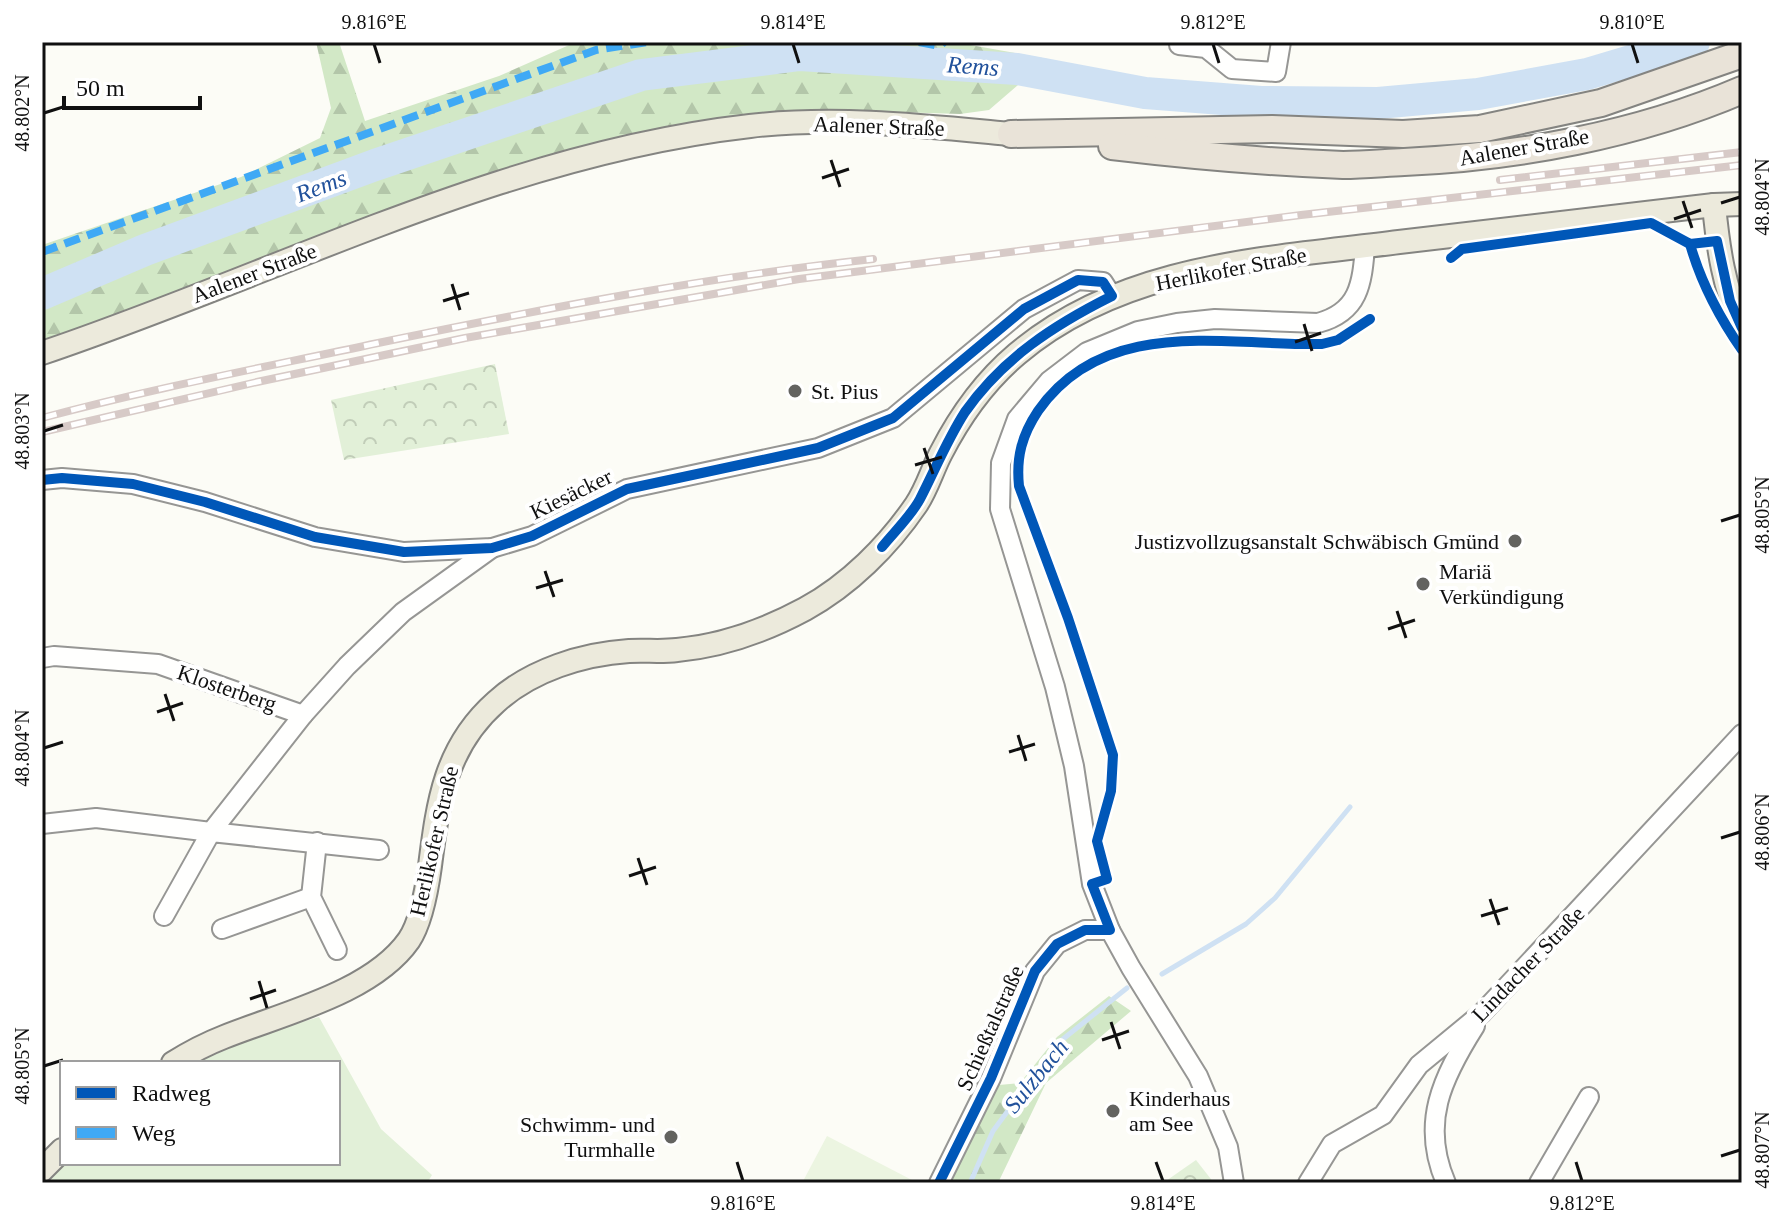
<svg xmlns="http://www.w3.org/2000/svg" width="1784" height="1225" font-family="Georgia,serif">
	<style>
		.grass { fill: #e2f0d8 }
		.forest { fill: url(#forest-firs) }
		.park { fill: url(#park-crowns) }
		.pitch { fill: #ecf5e1 }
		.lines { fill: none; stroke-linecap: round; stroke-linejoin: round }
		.stream { stroke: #cfe1f3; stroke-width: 5 }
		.river { stroke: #cfe1f3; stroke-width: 32 }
		.minor-casing { stroke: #969694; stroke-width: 22 }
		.major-casing { stroke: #848481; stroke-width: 26 }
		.highway-casing { stroke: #848481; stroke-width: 30 }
		.minor { stroke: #fffffe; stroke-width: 18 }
		.major { stroke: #eceadc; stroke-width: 22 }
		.highway { stroke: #e9e3d8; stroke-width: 26 }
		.rail-casing { stroke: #d7cac7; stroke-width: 8 }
		.rail { stroke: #fff; stroke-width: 5; stroke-dasharray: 15; stroke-linecap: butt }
		.quiet { stroke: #3fa9f5; stroke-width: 8; stroke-dasharray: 16 8; stroke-linecap: butt }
		.cycleway-casing { stroke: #fff; stroke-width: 15 }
		.cycleway { stroke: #0057b8; stroke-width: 10 }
		.ticks { fill: none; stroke: #101010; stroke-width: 3 }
		.poi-dot { fill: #636360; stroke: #fff; stroke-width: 3 }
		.labels { text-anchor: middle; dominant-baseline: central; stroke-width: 8; stroke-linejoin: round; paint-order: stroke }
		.street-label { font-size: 22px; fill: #101010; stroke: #fff }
		.poi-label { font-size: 22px; fill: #101010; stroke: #fff; text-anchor: start }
		.water-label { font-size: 24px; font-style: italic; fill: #21519b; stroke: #fff }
		.neatline { fill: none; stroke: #101010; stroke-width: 3 }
		.ticks-label { font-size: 20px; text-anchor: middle; fill: #101010 }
	</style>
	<defs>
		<pattern id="forest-firs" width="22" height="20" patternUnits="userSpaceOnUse" patternTransform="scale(2)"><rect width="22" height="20" fill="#d2e8c6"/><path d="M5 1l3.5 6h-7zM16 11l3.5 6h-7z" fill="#b3c6a9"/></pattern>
		<pattern id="park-crowns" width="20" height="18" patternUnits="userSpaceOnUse" patternTransform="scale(2)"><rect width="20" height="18" fill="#e2f0d8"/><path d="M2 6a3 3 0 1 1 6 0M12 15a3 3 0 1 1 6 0" fill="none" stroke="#c1cdb8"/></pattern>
	</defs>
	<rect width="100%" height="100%" fill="#fcfcf6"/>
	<path class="grass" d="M 319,1017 L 381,1129 L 432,1175 L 427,1183 L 48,1183 L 65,1163 L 338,1163 L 338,1063 L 191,1063 L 223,1045 Z"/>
	<g class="forest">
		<path d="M 316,42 L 339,42 L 365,121 L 499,76 L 576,42 L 954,42 L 1048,59 L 989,110 L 960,114 L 865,111 L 755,115 L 646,131 L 533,162 L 42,345 L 42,245 L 241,177 L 320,138 L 331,108 Z"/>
		<path d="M 1109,996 L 1131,1011 L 1046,1083 L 998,1183 L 931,1183 L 978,1079 L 999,1085 L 1020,1083 L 1057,1037 Z"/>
	</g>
	<g class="park">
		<path d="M 495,364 L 509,434 L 344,460 L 331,400 Z"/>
		<path d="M 1196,1160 L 1214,1183 L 1163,1183 Z"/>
	</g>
	<path class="pitch" d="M 827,1136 L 912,1180 L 911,1183 L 802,1183 Z"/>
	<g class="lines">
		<g class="stream">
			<path d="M 1162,974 L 1246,924 L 1275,898 L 1350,807"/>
			<path d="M 970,1183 L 993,1131 L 1058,1043 L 1127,988"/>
		</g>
		<path class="river" d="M 42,294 L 145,250 L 375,165 L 641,75 L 800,55 L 1017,69 L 1145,93 L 1261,102 L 1378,103 L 1478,94 L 1587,74 L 1694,42"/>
		<defs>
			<g id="minor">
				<path d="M 1179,45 L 1206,48 L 1232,69 L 1276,72 L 1281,42"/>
				<path d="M 42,480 L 62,478 L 133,484 L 205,502 L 315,537 L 404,552 L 492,548 L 532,536 L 627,489 L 818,448 L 893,418 L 1024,309 L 1078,280 L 1103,282 L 1112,296"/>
				<path d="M 42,658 L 54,656 L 158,664 L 303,715 L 347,666 L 403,612 L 492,548"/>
				<path d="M 42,824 L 96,818 L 211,832 L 303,715"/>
				<path d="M 317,842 L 311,897 L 337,950"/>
				<path d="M 164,916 L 211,832 L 379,850"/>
				<path d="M 222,929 L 311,897"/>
				<path d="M 939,1183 L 991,1078 L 1035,971 L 1057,944 L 1085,930 L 1110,930"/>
				<path d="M 1234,1183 L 1228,1147 L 1198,1076 L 1131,968 L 1110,930 L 1092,884 L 1074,766 L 1055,687 L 1000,509 L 1001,463 L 1017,419 L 1049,381 L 1087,352 L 1138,331 L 1177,323 L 1215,319 L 1318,323 C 1359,312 1362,284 1365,247"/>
				<path d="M 1308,1183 L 1332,1144 L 1383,1115 L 1419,1065 L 1482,1013 L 1742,734"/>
				<path d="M 1446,1183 C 1420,1123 1442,1078 1475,1026"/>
				<path d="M 1539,1183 L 1589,1097"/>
			</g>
			<g id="major">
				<path d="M 1714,205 C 1718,248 1724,288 1742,328"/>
				<path d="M 42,353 C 277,274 502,154 750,126 C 837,116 925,126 1011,134"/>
				<path d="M 173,1063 C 189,1053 206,1044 224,1037 C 281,1014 372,993 409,940 C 421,922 427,888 430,866 C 438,802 445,747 496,702 C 531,670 583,654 629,651 C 645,650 661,652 677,650 C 721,646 766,630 805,609 C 849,585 888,546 916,505 C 927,489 932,470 941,453 C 960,416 985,381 1017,354 C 1123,264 1267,259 1399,242 C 1504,229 1609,217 1714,205 L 1742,204"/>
				<path d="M 42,1170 L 62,1150"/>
			</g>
			<g id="highway">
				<path d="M 1011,134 L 1272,129 L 1403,134 L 1480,129 L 1601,103 L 1742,54"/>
				<path d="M 1112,146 C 1188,155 1266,162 1343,165 C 1363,165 1383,163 1404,162 C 1517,157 1637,135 1742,90"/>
			</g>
		</defs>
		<use href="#minor" class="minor-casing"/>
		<use href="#major" class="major-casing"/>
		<use href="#highway" class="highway-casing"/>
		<use href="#minor" class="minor"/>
		<use href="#major" class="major"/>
		<use href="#highway" class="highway"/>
		<defs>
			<g id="rail">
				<path d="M 1500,180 L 1742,152"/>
				<path d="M 42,418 C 153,388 266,367 378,343 C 542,309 706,277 873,259"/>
				<path d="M 42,432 L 257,382 L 465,338 L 799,279 L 1301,215 L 1742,165"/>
			</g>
		</defs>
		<use href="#rail" class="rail-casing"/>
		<use href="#rail" class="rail"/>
		<g class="quiet">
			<path d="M 919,42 L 940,46 L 944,42"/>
			<path d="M 42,252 L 596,50 L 647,42"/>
		</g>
		<defs>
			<g id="cycleway">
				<path d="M 1690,244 C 1701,283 1719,317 1742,350"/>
				<path d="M 1451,258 L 1462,249 L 1651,223 L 1690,244 L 1717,241 L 1730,301 L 1742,328"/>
				<path d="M 42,480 L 62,478 L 133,484 L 205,502 L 315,537 L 404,552 L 492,548 L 532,536 L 627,489 L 818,448 L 893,418 L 1024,309 L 1078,280 L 1103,282 L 1112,296 C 1054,325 1003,358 965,412 C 947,440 935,470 920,499 C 911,516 894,532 882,547"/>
				<path d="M 939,1183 L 991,1078 L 1035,971 L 1057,944 L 1085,930 L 1110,930 L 1092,884 L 1107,879 L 1097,841 L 1111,791 L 1113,755 L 1068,618 L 1019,486 C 1016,457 1022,435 1038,411 C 1105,315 1225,346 1322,344 L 1338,340 L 1370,319"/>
			</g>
		</defs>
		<use href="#cycleway" class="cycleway-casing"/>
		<use href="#cycleway" class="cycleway"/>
	</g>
	<path class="ticks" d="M 374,44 L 380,63M 793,44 L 799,63M 1213,44 L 1219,63M 1632,44 L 1638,63M 44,113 L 63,107M 831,160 L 840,187M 822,178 L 849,169M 1683,201 L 1692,228M 1721,203 L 1740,197M 1674,219 L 1701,210M 452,284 L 460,310M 443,301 L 469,293M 1304,324 L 1312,351M 1295,342 L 1321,333M 44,431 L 63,425M 924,448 L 933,474M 915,465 L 942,457M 1721,521 L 1740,515M 545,571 L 554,597M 536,588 L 563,580M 1397,611 L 1406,638M 1388,629 L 1415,620M 165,694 L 174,721M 157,712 L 183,703M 1018,735 L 1026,761M 44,748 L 63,742M 1009,752 L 1035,744M 1721,838 L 1740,832M 638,858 L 647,885M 629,876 L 656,867M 1490,899 L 1499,925M 1481,916 L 1508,908M 259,981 L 267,1008M 250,999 L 276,990M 1111,1022 L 1120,1049M 1102,1040 L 1129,1031M 44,1066 L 63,1060M 1721,1156 L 1740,1150M 737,1162 L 743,1181M 1156,1162 L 1163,1181M 1576,1162 L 1582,1181"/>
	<g class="poi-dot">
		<circle cx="795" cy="391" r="8"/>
		<circle cx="1515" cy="541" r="8"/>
		<circle cx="1423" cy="584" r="8"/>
		<circle cx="1113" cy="1111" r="8"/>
		<circle cx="671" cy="1137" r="8"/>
	</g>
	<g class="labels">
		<g class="street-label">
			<text transform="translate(879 126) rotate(2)">Aalener Straße</text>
			<text transform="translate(1524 147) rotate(-10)">Aalener Straße</text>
			<text transform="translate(1231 269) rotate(-11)">Herlikofer Straße</text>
			<text transform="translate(254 273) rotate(-21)">Aalener Straße</text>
			<text transform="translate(571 494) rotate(-26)">Kiesäcker</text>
			<text transform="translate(227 688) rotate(19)">Klosterberg</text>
			<text transform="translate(434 841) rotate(-77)">Herlikofer Straße</text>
			<text transform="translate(1528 964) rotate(-46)">Lindacher Straße</text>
			<text transform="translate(990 1028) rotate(-66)">Schießtalstraße</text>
		</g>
		<g class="poi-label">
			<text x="811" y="391">St. Pius</text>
			<text x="1499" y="541" text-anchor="end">Justizvollzugsanstalt Schwäbisch Gmünd</text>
			<text x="1439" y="571">Mariä<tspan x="1439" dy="25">Verkündigung</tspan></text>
			<text x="1129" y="1098">Kinderhaus<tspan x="1129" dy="25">am See</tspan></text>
			<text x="655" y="1124" text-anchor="end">Schwimm- und<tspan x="655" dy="25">Turmhalle</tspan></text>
		</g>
		<g class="water-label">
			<text transform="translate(973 66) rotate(4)">Rems</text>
			<text transform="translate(321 186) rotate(-21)">Rems</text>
			<text transform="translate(1036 1076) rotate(-51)">Sulzbach</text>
		</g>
	</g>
	<rect width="1784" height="1225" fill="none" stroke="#ffffff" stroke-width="88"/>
	<rect x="60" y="1061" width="280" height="104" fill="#ffffff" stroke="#9f9f9f" stroke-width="2"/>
	<rect x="76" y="1087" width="40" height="12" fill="#0057b8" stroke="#9f9f9f" stroke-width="2"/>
	<text x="132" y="1101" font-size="24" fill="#101010">Radweg</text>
	<rect x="76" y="1127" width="40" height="12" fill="#3fa9f5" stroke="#9f9f9f" stroke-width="2"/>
	<text x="132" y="1141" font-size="24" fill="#101010">Weg</text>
	<path d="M64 96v12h136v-12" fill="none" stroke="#101010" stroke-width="4"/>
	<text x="76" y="96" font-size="24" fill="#101010" stroke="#ffffff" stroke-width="6" paint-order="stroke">50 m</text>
	<rect x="44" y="44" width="1696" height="1137" class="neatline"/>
	<g class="ticks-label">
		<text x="374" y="29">9.816°E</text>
		<text x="793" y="29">9.814°E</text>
		<text x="1213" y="29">9.812°E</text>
		<text x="1632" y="29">9.810°E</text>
		<text transform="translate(22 113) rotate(-90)" y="7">48.802°N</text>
		<text transform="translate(1762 197) rotate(-90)" y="7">48.804°N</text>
		<text transform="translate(22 431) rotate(-90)" y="7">48.803°N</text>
		<text transform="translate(1762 515) rotate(-90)" y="7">48.805°N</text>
		<text transform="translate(22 748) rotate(-90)" y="7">48.804°N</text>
		<text transform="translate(1762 832) rotate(-90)" y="7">48.806°N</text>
		<text transform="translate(22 1066) rotate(-90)" y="7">48.805°N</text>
		<text transform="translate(1762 1150) rotate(-90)" y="7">48.807°N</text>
		<text x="743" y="1210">9.816°E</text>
		<text x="1163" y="1210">9.814°E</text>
		<text x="1582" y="1210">9.812°E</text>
	</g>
</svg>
